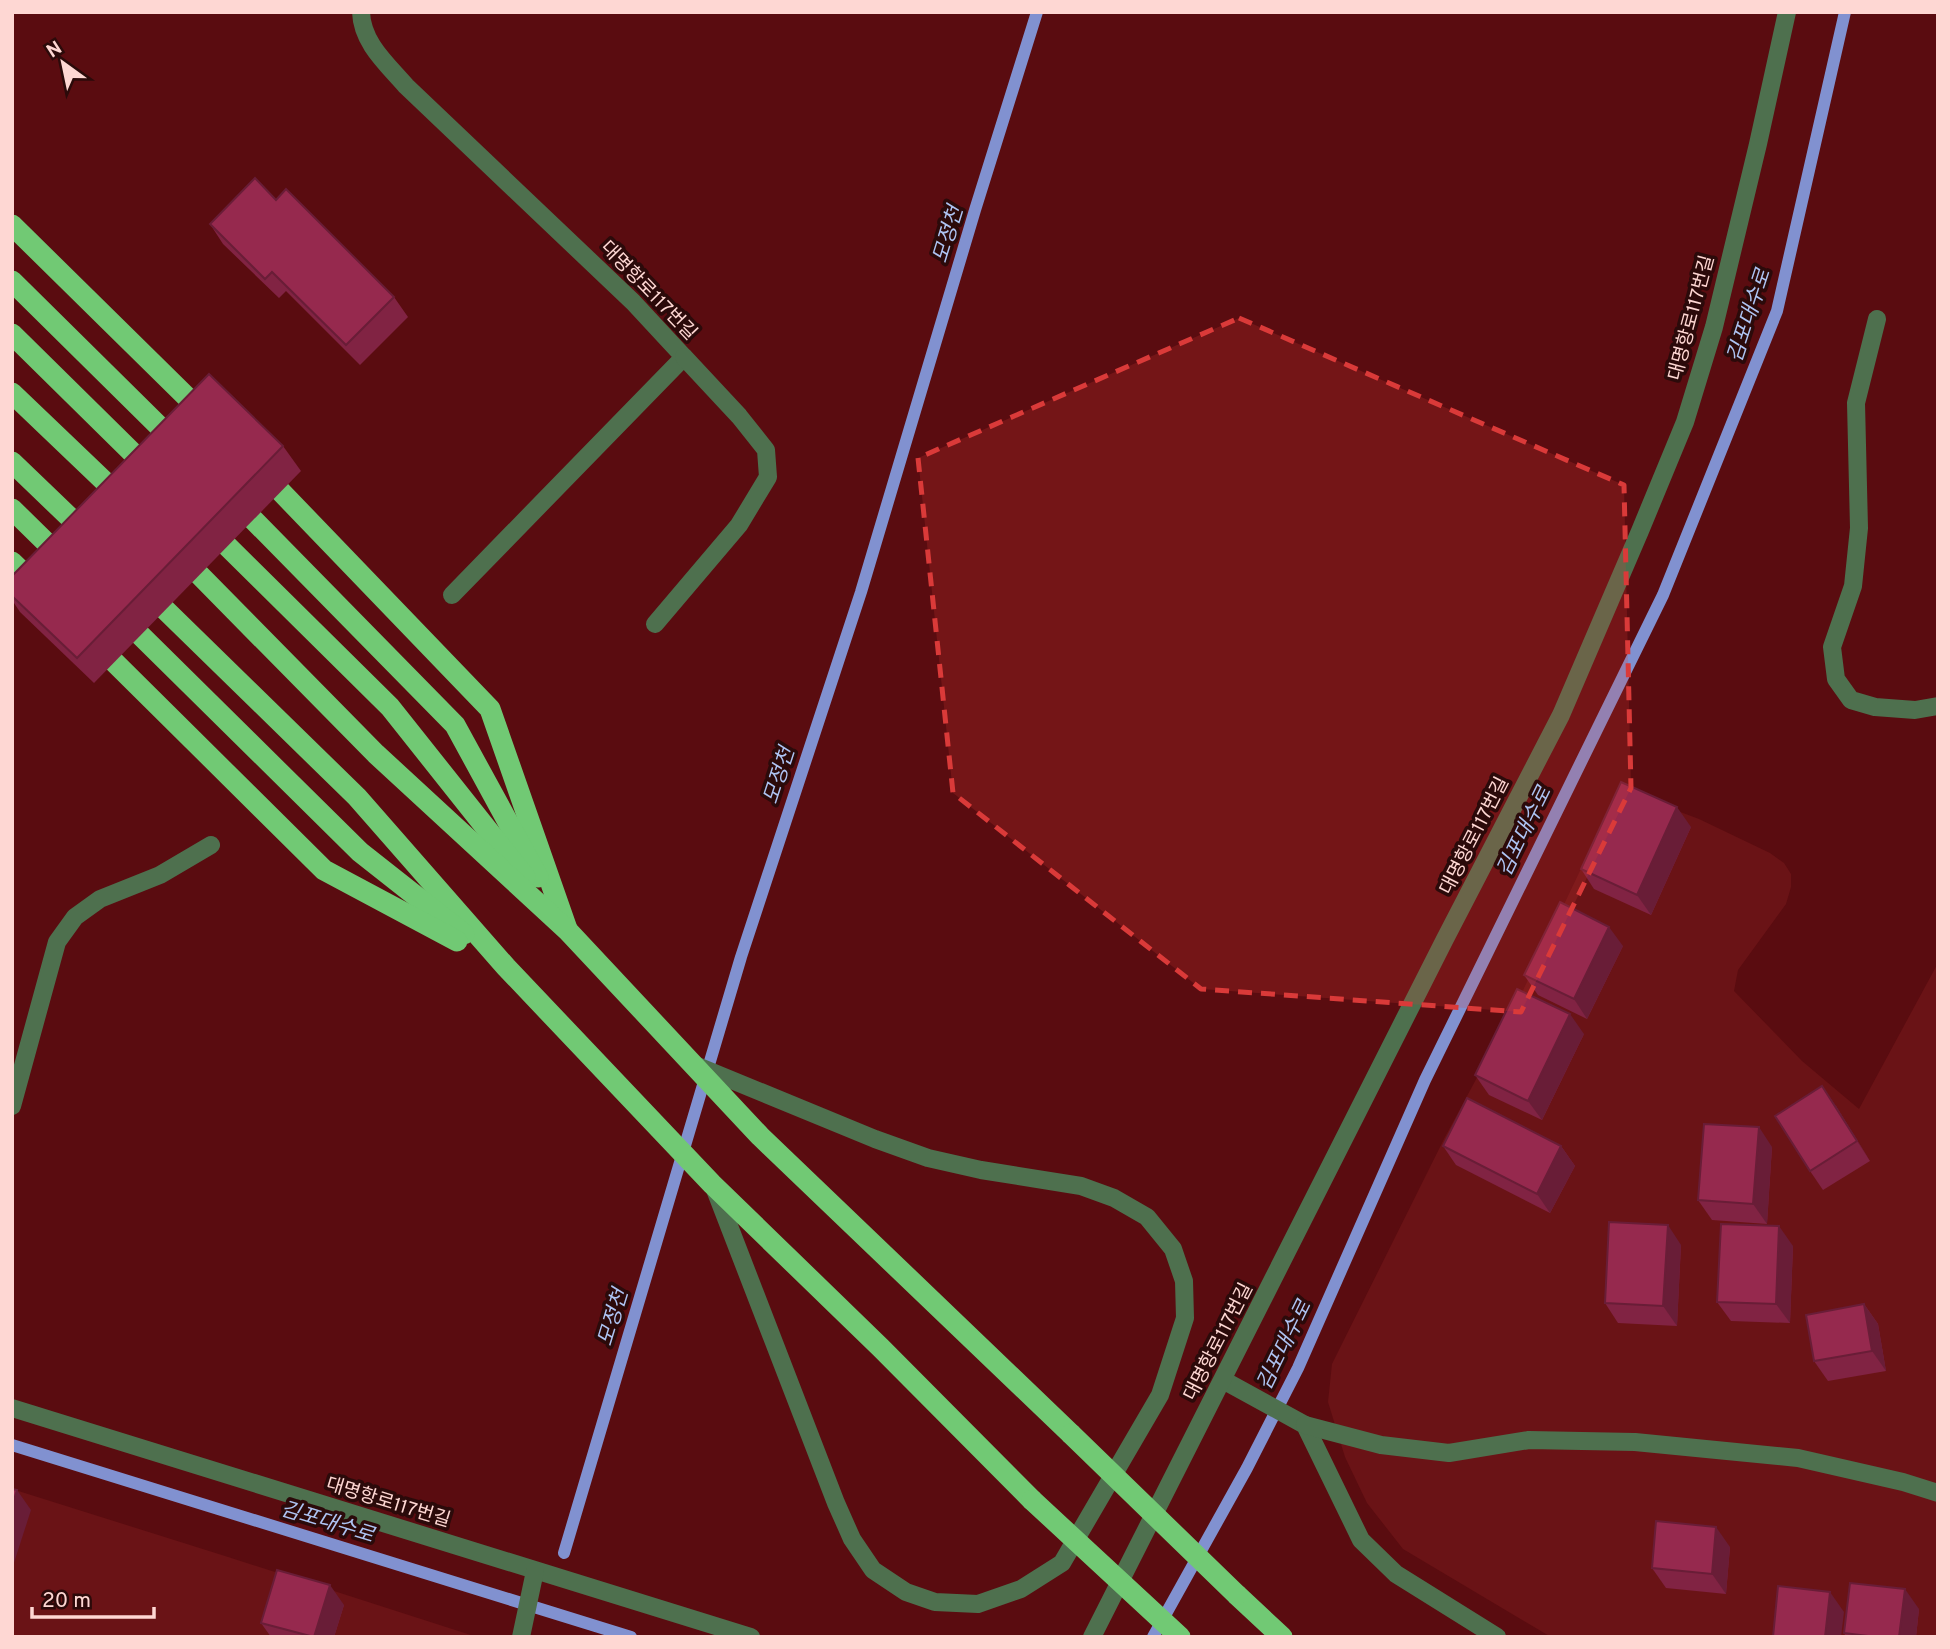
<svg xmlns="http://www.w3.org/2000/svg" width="1950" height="1649" font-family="Overpass,'Noto Sans KR',sans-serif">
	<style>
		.built { fill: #6a1316 }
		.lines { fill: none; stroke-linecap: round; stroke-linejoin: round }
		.stream { stroke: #8191d0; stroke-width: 12 }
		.service { stroke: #4e704e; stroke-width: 18 }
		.motorway { stroke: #71c974; stroke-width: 21 }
		.motorway-bridge { stroke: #71c974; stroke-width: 21 }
		.wall { fill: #812343 }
		.shaded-wall { fill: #691d37 }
		.building { fill: #96294e; stroke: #691d37; stroke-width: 2 }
		.marked { fill: #da3a39; fill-opacity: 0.2; stroke: #da3a39; stroke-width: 5; stroke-dasharray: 14 9; stroke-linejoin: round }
		.labels { text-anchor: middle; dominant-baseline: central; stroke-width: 7; stroke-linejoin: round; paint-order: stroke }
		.street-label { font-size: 19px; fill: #fed7d3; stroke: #2b0a0a }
		.water-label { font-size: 21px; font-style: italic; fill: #aec4f3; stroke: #2b0a0a }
	</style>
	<rect width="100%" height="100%" fill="#5a0c10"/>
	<g class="built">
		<path d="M 1630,793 L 1699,819 L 1770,853 L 1784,863 L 1791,874 L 1791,887 L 1786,904 L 1738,970 L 1734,991 L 1802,1061 L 1859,1109 L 1938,963 L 1938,1637 L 1551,1637 L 1403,1549 L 1367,1503 L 1345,1457 L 1328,1402 L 1332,1364 L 1445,1137 L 1516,1005 L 1609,810 Z"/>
		<path d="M 12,1489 L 225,1556 L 477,1637 L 12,1637 Z"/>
	</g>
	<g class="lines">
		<g class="stream">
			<path d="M 12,1445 L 631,1637"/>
			<path d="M 564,1553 L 741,957 L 861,592 L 975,210 L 1037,12"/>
			<path d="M 1153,1637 L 1247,1468 L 1298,1368 L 1425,1080 L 1663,595 L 1777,311 L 1845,12"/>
		</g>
		<g class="service">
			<path d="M 361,12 C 362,43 387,64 406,86 L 633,302 L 684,357 L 452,595"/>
			<path d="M 1877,319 L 1856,403 L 1859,528 L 1853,586 L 1832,647 L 1836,679 L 1851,700 L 1875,707 L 1915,710 L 1938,706"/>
			<path d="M 655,624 L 739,525 L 768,477 L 766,450 L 739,416 L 684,357"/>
			<path d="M 695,1065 L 875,1139 L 928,1158 L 981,1170 L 1081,1186 L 1114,1198 L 1147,1217 L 1173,1249 L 1184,1281 L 1185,1318 L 1160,1395 L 1062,1563 L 1021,1589 L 978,1604 L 935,1602 L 906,1592 L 873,1570 L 852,1539 L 836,1503 L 714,1187"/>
			<path d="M 12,1106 L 57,942 L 75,917 L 100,899 L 160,875 L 211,845"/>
			<path d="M 1223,1380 L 1305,1425 L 1361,1540 L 1396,1574 L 1497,1637"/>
			<path d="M 12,1408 L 751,1637"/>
			<path d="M 1305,1425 L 1381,1445 L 1449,1453 L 1529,1440 L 1635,1442 L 1798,1458 L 1903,1482 L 1938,1493"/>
			<path d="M 521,1637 L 535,1571"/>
			<path d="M 1092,1637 L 1445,939 L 1561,715 L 1640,531 L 1685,422 L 1714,327 L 1758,144 L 1787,12"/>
		</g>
		<g class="motorway">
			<path d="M 12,225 L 206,416"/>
			<path d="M 12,281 L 178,445"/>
			<path d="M 12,334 L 151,471"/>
			<path d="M 12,393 L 125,501"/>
			<path d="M 12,462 L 89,536"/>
			<path d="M 261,471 L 490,709 L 567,929"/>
			<path d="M 233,499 L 455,725 L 538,877"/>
			<path d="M 12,509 L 65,561"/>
			<path d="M 209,528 L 390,707 L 525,877"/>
			<path d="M 180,555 L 376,754 L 568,931 L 760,1136 L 1071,1434"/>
			<path d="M 12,562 L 38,587"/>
			<path d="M 145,590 L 357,797 L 506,967 L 712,1184 L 881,1348 L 1032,1500"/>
			<path d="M 121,616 L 360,852 L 464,934"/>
			<path d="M 94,642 L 324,870 L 457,941"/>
			<path d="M 1237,1595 L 1282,1637"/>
		</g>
		<g class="motorway-bridge">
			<path d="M 1071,1434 L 1237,1595"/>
			<path d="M 1032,1500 L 1180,1637"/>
		</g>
	</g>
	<g class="wall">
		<path d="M 276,200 L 394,297 L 408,317 L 360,365 L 286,291 L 279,298 L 223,244 L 210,224 Z"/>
		<path d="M 283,446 L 301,471 L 94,683 L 20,612 L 12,600 L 12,576 Z"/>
		<path d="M 1691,827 L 1651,915 L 1594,889 L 1581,869 Z"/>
		<path d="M 1623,946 L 1587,1019 L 1538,995 L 1524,975 Z"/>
		<path d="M 1584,1034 L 1542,1120 L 1489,1095 L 1475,1075 Z"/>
		<path d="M 1836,1106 L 1870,1161 L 1823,1190 L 1810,1171 Z"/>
		<path d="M 1443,1146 L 1561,1146 L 1575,1166 L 1550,1213 L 1456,1165 Z"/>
		<path d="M 1772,1147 L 1767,1224 L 1712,1220 L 1698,1200 Z"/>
		<path d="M 1681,1245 L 1677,1326 L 1618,1323 L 1605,1303 Z"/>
		<path d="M 1793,1246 L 1790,1323 L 1731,1321 L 1717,1302 Z"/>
		<path d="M 1864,1304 L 1878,1324 L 1886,1371 L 1828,1381 L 1814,1361 Z"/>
		<path d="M 1730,1547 L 1726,1594 L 1666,1588 L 1652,1568 Z"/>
		<path d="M 344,1605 L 334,1637 L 271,1637 L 261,1623 Z"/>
		<path d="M 1919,1609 L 1916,1637 L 1846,1637 L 1844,1633 Z"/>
	</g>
	<g class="shaded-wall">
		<path d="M 1677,807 L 1691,827 L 1651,915 L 1637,895 Z"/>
		<path d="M 1609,927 L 1623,946 L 1587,1019 L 1574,999 Z"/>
		<path d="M 1570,1014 L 1584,1034 L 1542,1120 L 1528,1101 Z"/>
		<path d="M 1822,1086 L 1836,1106 L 1870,1161 L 1857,1141 Z"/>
		<path d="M 1759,1127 L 1772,1147 L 1767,1224 L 1753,1204 Z"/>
		<path d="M 1561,1146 L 1575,1166 L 1550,1213 L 1537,1194 Z"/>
		<path d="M 1668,1225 L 1681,1245 L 1677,1326 L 1663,1306 Z"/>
		<path d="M 1779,1226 L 1793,1246 L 1790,1323 L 1776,1304 Z"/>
		<path d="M 1864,1304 L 1878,1324 L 1886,1371 L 1872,1351 Z"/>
		<path d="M 17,1490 L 31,1510 L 12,1569 L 12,1506 Z"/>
		<path d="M 1716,1527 L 1730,1547 L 1726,1594 L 1712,1574 Z"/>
		<path d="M 330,1585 L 344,1605 L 334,1637 L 314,1637 Z"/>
		<path d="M 1905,1589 L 1919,1609 L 1916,1637 L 1899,1637 Z"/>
		<path d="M 1830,1592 L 1844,1612 L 1841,1637 L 1825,1637 Z"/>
	</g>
	<g class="building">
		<path d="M 255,178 L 276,200 L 286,189 L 394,297 L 346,345 L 272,272 L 265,279 L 210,224 Z"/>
		<path d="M 209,374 L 283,446 L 77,658 L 12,596 L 12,576 Z"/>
		<path d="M 1621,782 L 1677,807 L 1637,895 L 1581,869 Z"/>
		<path d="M 1560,902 L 1609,927 L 1574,999 L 1524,975 Z"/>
		<path d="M 1517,989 L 1570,1014 L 1528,1101 L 1475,1075 Z"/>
		<path d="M 1822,1086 L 1857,1141 L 1810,1171 L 1775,1116 Z"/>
		<path d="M 1467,1098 L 1561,1146 L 1537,1194 L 1443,1146 Z"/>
		<path d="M 1704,1124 L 1759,1127 L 1753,1204 L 1698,1200 Z"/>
		<path d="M 1609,1222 L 1668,1225 L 1663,1306 L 1605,1303 Z"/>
		<path d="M 1721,1224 L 1779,1226 L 1776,1304 L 1717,1302 Z"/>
		<path d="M 1864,1304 L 1872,1351 L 1814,1361 L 1806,1315 Z"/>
		<path d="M 12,1489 L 17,1490 L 12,1506 Z"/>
		<path d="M 1656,1521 L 1716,1527 L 1712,1574 L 1652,1568 Z"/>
		<path d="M 277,1570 L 330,1585 L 314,1637 L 261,1623 Z"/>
		<path d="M 1850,1583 L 1905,1589 L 1899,1637 L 1876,1637 L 1844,1633 Z"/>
		<path d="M 1778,1586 L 1830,1592 L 1825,1637 L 1773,1637 Z"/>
	</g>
	<path class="marked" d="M 1239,318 L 1624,485 L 1631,788 L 1521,1012 L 1201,989 L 953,793 L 918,458 Z"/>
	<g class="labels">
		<g class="street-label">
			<text transform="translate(648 291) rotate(46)">대명항로117번길</text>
			<text transform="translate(1692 318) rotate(-75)">대명항로117번길</text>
			<text transform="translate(1475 836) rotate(-63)">대명항로117번길</text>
			<text transform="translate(1219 1342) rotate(-63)">대명항로117번길</text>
			<text transform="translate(388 1503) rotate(17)">대명항로117번길</text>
		</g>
		<g class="water-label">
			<text transform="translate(949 235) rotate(-73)">모정천</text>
			<text transform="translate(1750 316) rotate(-72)">김포대수로</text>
			<text transform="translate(780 776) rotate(-72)">모정천</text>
			<text transform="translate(1525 832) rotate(-64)">김포대수로</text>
			<text transform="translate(614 1318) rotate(-73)">모정천</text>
			<text transform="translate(1285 1346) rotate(-64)">김포대수로</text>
			<text transform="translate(327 1523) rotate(17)">김포대수로</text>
		</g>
	</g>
	<rect width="1950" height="1649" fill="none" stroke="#fed7d3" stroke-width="28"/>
	<g transform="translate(63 63) rotate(327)" stroke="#2b0a0a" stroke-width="5" paint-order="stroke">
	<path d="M0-5L12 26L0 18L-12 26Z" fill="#fed7d3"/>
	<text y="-10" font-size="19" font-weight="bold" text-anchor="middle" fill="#fed7d3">N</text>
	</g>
	<path d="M32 1607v10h122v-10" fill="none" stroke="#fed7d3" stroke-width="3.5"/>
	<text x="42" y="1607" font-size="21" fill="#fed7d3" stroke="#2b0a0a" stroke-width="5" paint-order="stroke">20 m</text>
</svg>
